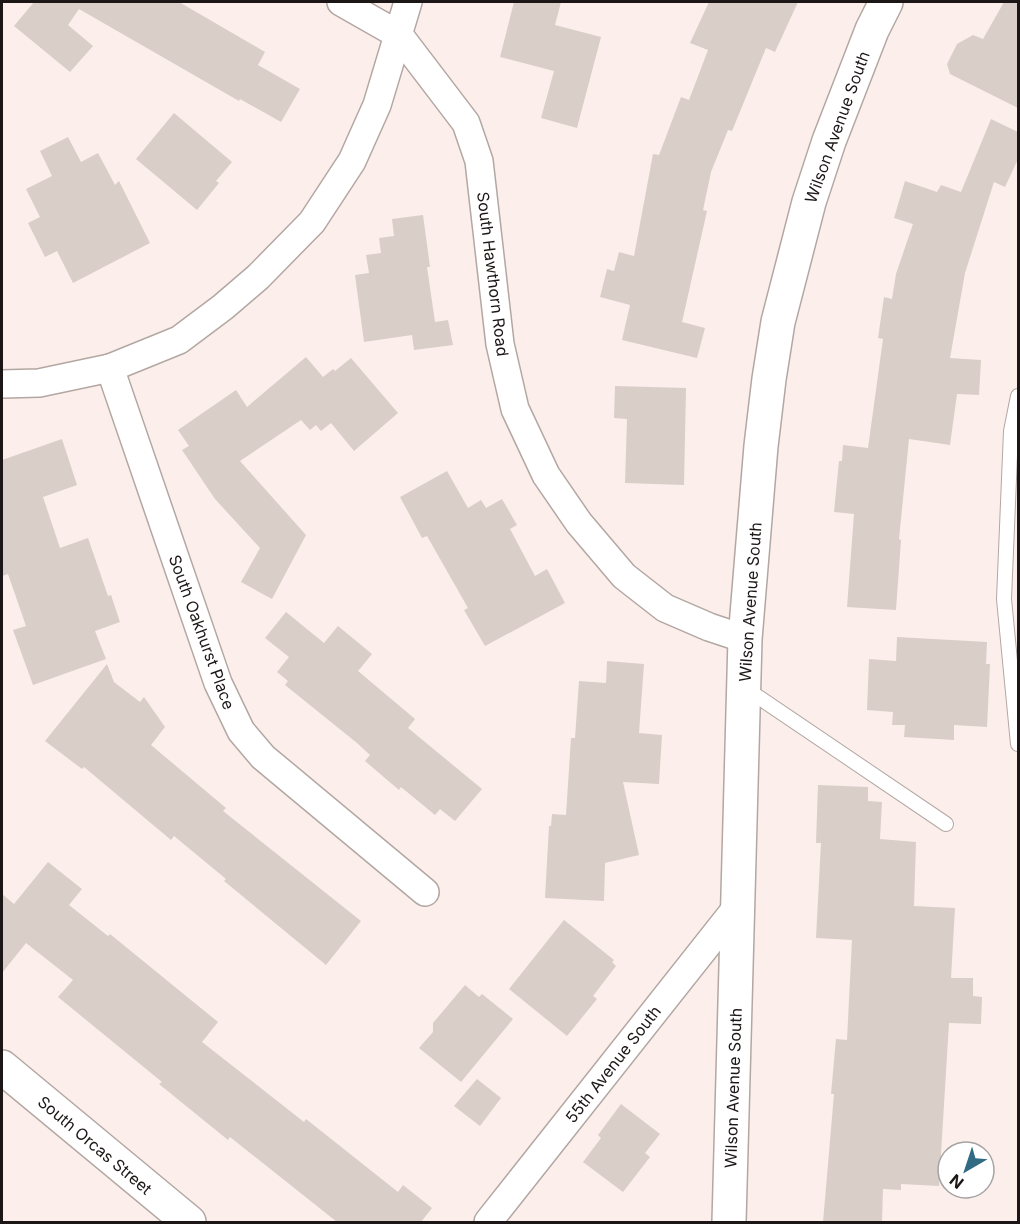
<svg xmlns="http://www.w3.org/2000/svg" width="1020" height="1224" font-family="Inter,sans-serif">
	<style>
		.building { fill: #dacec9 }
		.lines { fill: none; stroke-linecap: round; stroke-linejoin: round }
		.service-casing { stroke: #b3a7a3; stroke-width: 16 }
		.minor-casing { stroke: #b3a7a3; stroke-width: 30 }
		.tertiary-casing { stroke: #b3a7a3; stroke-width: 36 }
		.secondary-casing { stroke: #b3a7a3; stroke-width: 36 }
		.service { stroke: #fff; stroke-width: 14 }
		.minor { stroke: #fff; stroke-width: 27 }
		.tertiary { stroke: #fff; stroke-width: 33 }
		.secondary { stroke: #fff; stroke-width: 33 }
		.labels { text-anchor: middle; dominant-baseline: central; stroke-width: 6; stroke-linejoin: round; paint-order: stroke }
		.street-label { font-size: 16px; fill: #1c1716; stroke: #fff }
	</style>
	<rect width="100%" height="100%" fill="#fcefeb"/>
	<g class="building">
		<path d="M 34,2 L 179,2 L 265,52 L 258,65 L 300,89 L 281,122 L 240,99 L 239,101 L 79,9 L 68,25 L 93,46 L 70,72 L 14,26 Z"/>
		<path d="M 514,2 L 561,2 L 555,25 L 601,37 L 577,128 L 541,118 L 554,71 L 500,57 Z"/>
		<path d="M 709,2 L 798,2 L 775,52 L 766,48 L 732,131 L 728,130 L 711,172 L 703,210 L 707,211 L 682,322 L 705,328 L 697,358 L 622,340 L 630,305 L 600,297 L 607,269 L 614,271 L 619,252 L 634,256 L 653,154 L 659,155 L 681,97 L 689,100 L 708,50 L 690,43 Z"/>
		<path d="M 1004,2 L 1018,2 L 1018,108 L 950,74 L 947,64 L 957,44 L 973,35 L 983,39 Z"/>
		<path d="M 174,113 L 232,162 L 216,181 L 219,183 L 197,210 L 136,159 Z"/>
		<path d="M 991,119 L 1018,132 L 1018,159 L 1005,187 L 994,182 L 965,273 L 950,358 L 981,360 L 979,395 L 957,394 L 950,445 L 909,439 L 899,539 L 901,540 L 896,610 L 847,607 L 854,514 L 834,512 L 839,461 L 842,461 L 843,445 L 868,448 L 883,339 L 878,338 L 884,297 L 892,299 L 896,274 L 913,224 L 894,218 L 905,181 L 937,192 L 941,185 L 961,192 Z"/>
		<path d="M 68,137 L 81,162 L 98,153 L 115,185 L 119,181 L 150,243 L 73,283 L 57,251 L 45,257 L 28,223 L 40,217 L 26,189 L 52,176 L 40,151 Z"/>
		<path d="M 423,215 L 430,267 L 427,267 L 435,322 L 448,320 L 453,345 L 414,350 L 412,335 L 364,342 L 355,275 L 369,273 L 366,255 L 381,253 L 379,238 L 394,236 L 392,219 Z"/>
		<path d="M 306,357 L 323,377 L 333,369 L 335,371 L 351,358 L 398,413 L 354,451 L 331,423 L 321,431 L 316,425 L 310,430 L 301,420 L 240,461 L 306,535 L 272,599 L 241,582 L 260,548 L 215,499 L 182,450 L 189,446 L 178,430 L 236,390 L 247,407 Z"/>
		<path d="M 615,386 L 686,388 L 684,485 L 625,483 L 627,419 L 614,418 Z"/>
		<path d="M 62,439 L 77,485 L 43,497 L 60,548 L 88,538 L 108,596 L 111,595 L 120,622 L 95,631 L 106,659 L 33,685 L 13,630 L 26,626 L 8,574 L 2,576 L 2,460 Z"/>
		<path d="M 447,471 L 468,508 L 481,500 L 486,508 L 502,499 L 517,525 L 510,529 L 535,576 L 547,569 L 565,603 L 485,646 L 464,610 L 468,608 L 427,536 L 422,538 L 400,497 Z"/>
		<path d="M 286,612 L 324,643 L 338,626 L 372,654 L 358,671 L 415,719 L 408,728 L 482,789 L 455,821 L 440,809 L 435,815 L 401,787 L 399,790 L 365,761 L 370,755 L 357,743 L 285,685 L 288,681 L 277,672 L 289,657 L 265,638 Z"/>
		<path d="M 897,637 L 987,642 L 986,664 L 990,664 L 987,727 L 954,725 L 954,740 L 904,737 L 905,725 L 892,725 L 893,712 L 867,710 L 869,659 L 896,661 Z"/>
		<path d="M 607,661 L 644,664 L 639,733 L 662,735 L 659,784 L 623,782 L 639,855 L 605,863 L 604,901 L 545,898 L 549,826 L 551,826 L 552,814 L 566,815 L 571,738 L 575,738 L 579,681 L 606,683 Z"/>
		<path d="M 107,664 L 114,682 L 140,702 L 144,697 L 165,727 L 151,745 L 226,808 L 223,811 L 361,921 L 326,965 L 224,881 L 226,879 L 174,836 L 171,840 L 84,767 L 82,769 L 45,741 Z"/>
		<path d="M 818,785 L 868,787 L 868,801 L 882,802 L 880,839 L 916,842 L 914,906 L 955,908 L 951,978 L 973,978 L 973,996 L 982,997 L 981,1024 L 949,1023 L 939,1186 L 901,1184 L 901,1190 L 883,1189 L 882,1222 L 823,1222 L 834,1094 L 831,1094 L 836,1039 L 847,1040 L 852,940 L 816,938 L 821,843 L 816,843 Z"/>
		<path d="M 48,862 L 82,889 L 69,905 L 108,936 L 110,934 L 218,1022 L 202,1042 L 304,1122 L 306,1119 L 398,1192 L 403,1185 L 432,1208 L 421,1222 L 337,1222 L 230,1137 L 228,1140 L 159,1084 L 162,1082 L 58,997 L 73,980 L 26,943 L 2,973 L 2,894 L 14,904 Z"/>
		<path d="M 564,920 L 614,960 L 612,962 L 616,966 L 593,996 L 597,999 L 567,1036 L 509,989 Z"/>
		<path d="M 465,985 L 479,997 L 482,994 L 513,1019 L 461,1082 L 419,1048 L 433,1032 L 433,1023 Z"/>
		<path d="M 477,1079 L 501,1098 L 480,1126 L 454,1106 Z"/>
		<path d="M 621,1104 L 660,1134 L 645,1153 L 650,1157 L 623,1192 L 583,1162 L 601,1138 L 598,1135 Z"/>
	</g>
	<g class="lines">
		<defs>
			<g id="service">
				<path d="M 1018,396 L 1011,431 L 1004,599 L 1018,744"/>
				<path d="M 745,688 L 946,824"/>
			</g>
			<g id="minor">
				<path d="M 341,2 L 399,35 L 466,123 L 479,161 L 500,344 L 515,409 L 546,475 L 579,523 L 624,576 L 665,608 L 709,627 L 745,639"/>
				<path d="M 110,368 L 218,683 L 241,731 L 263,757 L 425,892"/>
				<path d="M 2,384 L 39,383 L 110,368 L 179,340 L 223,307 L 258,277 L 312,222 L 352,161 L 377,105 L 408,2"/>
				<path d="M 488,1222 L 738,906"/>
			</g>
			<path id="tertiary" d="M 2,1067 L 189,1222"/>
			<path id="secondary" d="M 729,1222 L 745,639 L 761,446 L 769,379 L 778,322 L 809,202 L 829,141 L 872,30 L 886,2"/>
		</defs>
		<use href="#service" class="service-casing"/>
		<use href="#minor" class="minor-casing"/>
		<use href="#tertiary" class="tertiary-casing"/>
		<use href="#secondary" class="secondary-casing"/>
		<use href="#service" class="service"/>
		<use href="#minor" class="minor"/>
		<use href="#tertiary" class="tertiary"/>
		<use href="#secondary" class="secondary"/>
	</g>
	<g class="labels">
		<g class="street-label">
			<text transform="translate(837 127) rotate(-70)">Wilson Avenue South</text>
			<text transform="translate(493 274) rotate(83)">South Hawthorn Road</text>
			<text transform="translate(750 602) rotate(-86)">Wilson Avenue South</text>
			<text transform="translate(202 632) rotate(70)">South Oakhurst Place</text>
			<text transform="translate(613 1064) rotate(-52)">55th Avenue South</text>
			<text transform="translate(733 1088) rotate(-88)">Wilson Avenue South</text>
			<text transform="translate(95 1145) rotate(40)">South Orcas Street</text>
		</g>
	</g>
	<rect width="1020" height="1224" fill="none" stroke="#1c1716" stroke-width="6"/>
	<g transform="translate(966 1170) rotate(219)"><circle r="28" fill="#ffffff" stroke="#a4a2a2" stroke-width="1.5"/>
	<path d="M0-4.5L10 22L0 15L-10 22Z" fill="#316a83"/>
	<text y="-9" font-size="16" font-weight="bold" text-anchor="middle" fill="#1c1716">N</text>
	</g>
</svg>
